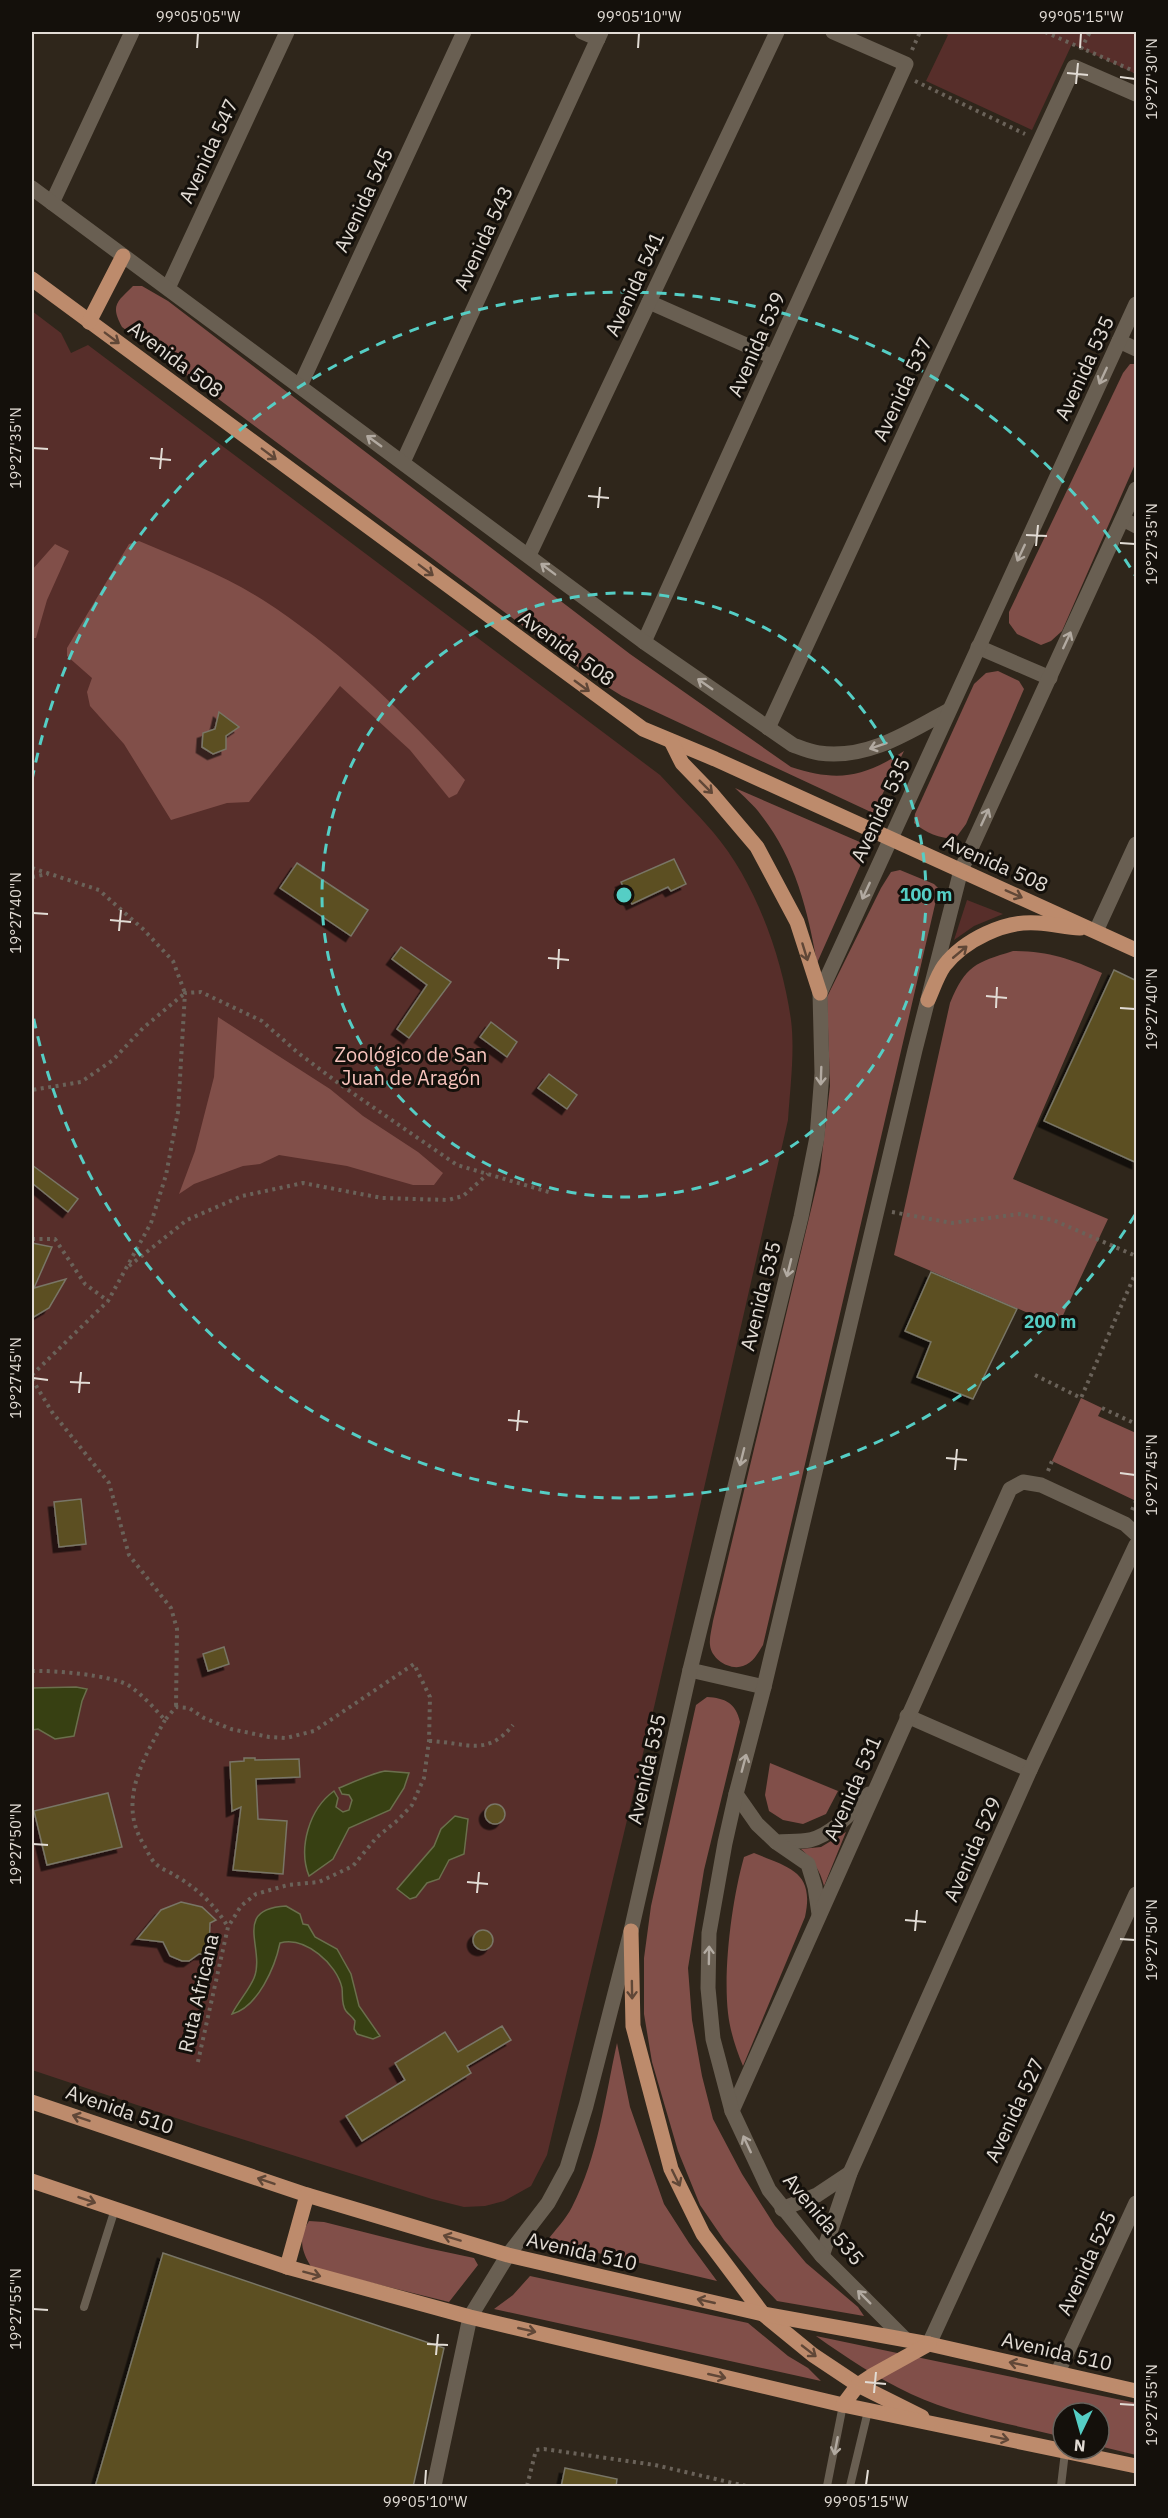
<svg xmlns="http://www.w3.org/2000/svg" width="1168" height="2518" font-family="'IBM Plex Sans',sans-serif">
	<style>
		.green { fill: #572e2a }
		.forest { fill: #814f49 }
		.water { fill: #374012; stroke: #6a6f4c; stroke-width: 1.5 }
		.building { fill: #5b5020; stroke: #797566; stroke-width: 1.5; filter: url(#shadow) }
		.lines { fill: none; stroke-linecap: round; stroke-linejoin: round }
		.path { stroke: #6a6259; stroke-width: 4; stroke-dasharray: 3 4.5; stroke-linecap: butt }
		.lane { stroke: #695f52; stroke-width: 8 }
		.street { stroke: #695f52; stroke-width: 15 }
		.secondary { stroke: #695f52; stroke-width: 15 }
		.primary { stroke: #bd8b6c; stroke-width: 15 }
		.oneway { stroke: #604737 }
		.oneway2 { stroke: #b2aaa1 }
		.ticks { fill: none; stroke: #e2dcd5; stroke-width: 2 }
		.ring { fill: none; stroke: #55cec5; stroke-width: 3; stroke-dasharray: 10 8 }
		.labels { text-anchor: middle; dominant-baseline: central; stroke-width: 6; stroke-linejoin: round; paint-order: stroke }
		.street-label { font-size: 20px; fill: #e2dcd5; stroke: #14100b }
		.park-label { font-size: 20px; fill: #f7c4bd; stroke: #14100b }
		.centre { fill: #55cec5; stroke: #14100b; stroke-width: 3 }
		.ring-label { font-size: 18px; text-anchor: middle; font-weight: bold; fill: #55cec5; stroke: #14100b; stroke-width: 6; stroke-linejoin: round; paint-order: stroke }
		.neatline { fill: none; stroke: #e2dcd5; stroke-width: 2 }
		.ticks-label { font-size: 15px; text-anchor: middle; fill: #e2dcd5 }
	</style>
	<defs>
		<filter id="shadow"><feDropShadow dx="-5.5" dy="5.5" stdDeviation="0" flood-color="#0009"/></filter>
	</defs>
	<rect width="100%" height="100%" fill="#2f261b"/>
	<g class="green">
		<path d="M 941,32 L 1136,32 L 1136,74 L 1072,44 L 1032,130 L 926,81 L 948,35 Z"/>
		<path d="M 32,311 L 61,333 L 71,353 L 88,345 L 660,775 C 677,794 696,812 713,832 C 755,881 782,956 791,1020 C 795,1051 790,1089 788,1120 L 655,1703 L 547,2155 L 531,2186 L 504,2201 L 485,2206 L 464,2207 L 432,2199 L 200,2126 L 32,2070 Z"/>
		<path d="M 967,900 L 1003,914 L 974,926 L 954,940 Z"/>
	</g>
	<g class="forest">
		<path d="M 133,286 L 142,286 L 168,301 L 630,654 L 791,767 C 837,782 863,778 904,751 L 873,813 L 622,696 L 590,676 L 122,327 C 110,305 117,302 133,286 Z"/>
		<path d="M 1130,364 L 1136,364 L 1136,462 L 1062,631 L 1051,641 L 1041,645 L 1017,634 L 1009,623 L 1009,612 L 1123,373 Z"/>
		<path d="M 139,541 C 181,559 224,575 263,600 C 339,649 405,713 465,780 L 457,794 L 449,798 L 410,750 L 340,686 L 249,802 L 227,803 L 171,820 L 124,744 L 90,706 L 87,692 L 92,678 L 67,656 L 67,648 L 129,544 Z"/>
		<path d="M 55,544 L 69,551 L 47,600 L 36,638 L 32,638 L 32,570 Z"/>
		<path d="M 998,671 L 1019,681 L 1024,689 L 966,824 L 955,839 C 939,838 926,833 914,823 L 915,814 L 974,684 L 986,673 Z"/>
		<path d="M 735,788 L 869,846 L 817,963 C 808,911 795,858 761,815 C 754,805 744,797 735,788 Z"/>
		<path d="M 900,870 L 934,884 L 938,888 L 937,896 L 763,1645 C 758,1653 753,1663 743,1666 C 730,1671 711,1659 710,1645 C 709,1638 712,1628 713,1621 L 820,1172 L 830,1086 L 827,997 L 881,888 L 891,872 Z"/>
		<path d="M 1013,951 C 1048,951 1071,959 1102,973 L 1013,1179 L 1108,1219 L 1058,1326 L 894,1255 L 950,1003 C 966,965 975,963 1013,951 Z"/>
		<path d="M 218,1017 L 330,1089 L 363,1116 L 418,1152 L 443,1173 L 434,1185 L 413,1185 L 347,1166 L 279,1155 L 260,1164 L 243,1166 L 194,1184 L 179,1194 L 195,1151 L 214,1077 Z"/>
		<path d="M 1081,1398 L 1102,1408 L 1098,1416 L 1136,1433 L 1136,1501 L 1052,1461 Z"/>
		<path d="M 707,1697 C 725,1698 736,1703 740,1722 L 704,1870 L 688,1968 L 692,2020 L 702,2076 L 713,2119 L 742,2174 L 775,2226 L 806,2263 L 858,2307 L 864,2316 L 777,2301 L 759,2282 L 724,2240 L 700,2205 L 678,2151 L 652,2062 L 644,2014 L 644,1958 L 651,1906 L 696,1705 Z"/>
		<path d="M 770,1763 L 838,1791 L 826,1814 L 803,1824 L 783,1820 L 769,1811 L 765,1795 Z"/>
		<path d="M 846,1832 L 824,1886 C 820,1870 813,1860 801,1849 L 821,1847 Z"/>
		<path d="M 754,1853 C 789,1868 815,1871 805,1917 L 743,2066 C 736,2049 730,2031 728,2013 C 723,1968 732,1900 744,1857 Z"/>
		<path d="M 617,2043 L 630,2107 L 664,2204 L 689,2243 L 717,2281 L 547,2241 C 555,2230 566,2219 572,2207 C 598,2157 605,2097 617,2043 Z"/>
		<path d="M 309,2221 L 324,2222 L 427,2248 L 474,2258 L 478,2265 L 449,2302 L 312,2268 C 301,2251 298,2238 309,2221 Z"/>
		<path d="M 530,2276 L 748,2323 L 788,2356 L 808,2368 L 821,2381 L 494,2309 L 513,2295 Z"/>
		<path d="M 816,2336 L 1136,2403 L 1136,2455 L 1099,2446 L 1099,2413 L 1063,2413 L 1063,2437 C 1013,2424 958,2416 911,2394 C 877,2378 847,2358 816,2336 Z"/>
	</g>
	<g class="water">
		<path d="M 76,1687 L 87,1689 L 82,1701 L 74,1736 L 55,1739 L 38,1729 L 32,1730 L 32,1688 Z"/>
		<path d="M 385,1771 L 409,1773 L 404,1788 L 390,1810 L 349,1828 L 333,1859 L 309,1876 C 298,1848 309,1809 334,1791 L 338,1798 L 336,1807 L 343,1812 L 349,1810 L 352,1800 L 349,1795 L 342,1794 L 339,1788 C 351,1783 373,1773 385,1771 Z"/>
		<path d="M 455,1816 L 468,1819 L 464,1854 L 449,1860 L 439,1879 L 427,1883 L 416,1897 L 410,1899 L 397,1889 L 434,1846 L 441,1829 Z"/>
		<path d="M 286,1906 L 300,1914 L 303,1924 L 308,1925 L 315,1937 L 337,1949 L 351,1974 L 359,2006 L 380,2036 L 373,2039 L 357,2034 L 354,2029 L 355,2021 C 352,2016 349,2015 346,2011 C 341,2004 343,1996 342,1988 C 337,1964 305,1936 280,1943 C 275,1967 258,2007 232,2014 C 238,2002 249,1990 254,1978 C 266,1949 231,1909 286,1906 Z"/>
	</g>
	<g class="building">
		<path d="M 219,712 L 239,727 L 226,736 L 226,749 L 213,754 L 202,747 L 203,733 L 215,729 Z"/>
		<path d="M 674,859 L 686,884 L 671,891 L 668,887 L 632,904 L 621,882 Z"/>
		<path d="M 297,863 L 368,910 L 351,936 L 280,888 Z"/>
		<path d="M 401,947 L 451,982 L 409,1038 L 397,1029 L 427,985 L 392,959 Z"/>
		<path d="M 1114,970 L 1137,981 L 1137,1163 L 1044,1121 Z"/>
		<path d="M 491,1022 L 517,1042 L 507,1057 L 480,1037 Z"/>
		<path d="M 549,1074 L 577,1095 L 567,1109 L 538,1088 Z"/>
		<path d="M 32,1165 L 78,1199 L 68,1212 L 32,1183 Z"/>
		<path d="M 32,1243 L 52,1247 L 34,1288 L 66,1279 L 49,1308 L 32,1318 Z"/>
		<path d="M 931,1272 L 1017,1309 L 973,1399 L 917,1377 L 931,1342 L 905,1331 Z"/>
		<path d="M 81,1499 L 86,1544 L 59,1547 L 54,1502 Z"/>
		<path d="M 224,1647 L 229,1664 L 208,1671 L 203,1654 Z"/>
		<path d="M 244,1758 L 255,1758 L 255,1760 L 299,1759 L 300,1777 L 256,1779 L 258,1819 L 287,1821 L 283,1874 L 233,1870 L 241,1807 L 232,1811 L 230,1762 L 244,1761 Z"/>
		<path d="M 108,1793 L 122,1847 L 47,1865 L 34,1811 Z"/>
		<circle cx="495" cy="1814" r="10"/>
		<path d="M 181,1902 L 202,1907 L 216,1920 L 210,1923 L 209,1954 L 199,1954 L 189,1961 L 182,1961 L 170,1956 L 163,1942 L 137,1939 L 161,1910 Z"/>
		<circle cx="483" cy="1940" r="10"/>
		<path d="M 502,2026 L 511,2040 L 467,2066 L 471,2073 L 362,2141 L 346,2116 L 405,2080 L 395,2063 L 445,2032 L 458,2052 Z"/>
		<path d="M 163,2253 L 444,2348 L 413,2487 L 95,2487 Z"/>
		<path d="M 565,2468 L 617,2479 L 616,2487 L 561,2487 Z"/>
	</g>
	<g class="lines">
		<g class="path">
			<path d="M 1045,32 L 1136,72"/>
			<path d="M 1081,49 L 1090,32"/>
			<path d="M 912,50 L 920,32"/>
			<path d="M 915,81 L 1025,134"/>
			<path d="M 32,868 L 99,890 L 144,930 L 173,961 L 185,993 L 143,1028 L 113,1060 L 81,1082 L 32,1090"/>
			<path d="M 32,877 L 48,874"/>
			<path d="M 892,1212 L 952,1223 L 1019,1214 L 1053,1220 L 1136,1256"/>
			<path d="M 32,1239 L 55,1239 L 85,1284 L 108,1301"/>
			<path d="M 129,1266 L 187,1220 L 242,1196 L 303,1183 L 382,1198 L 448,1200 L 463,1196 L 488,1174"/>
			<path d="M 32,1375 L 108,1301 L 151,1223 L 166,1175 L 178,1112 L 185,993 L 201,992 L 262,1021 L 297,1052 L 341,1085 L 457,1165 L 552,1193"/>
			<path d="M 1035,1375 L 1081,1398 L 1136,1272"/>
			<path d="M 32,1379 L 52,1412 L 109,1483 L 129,1555 L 171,1608 L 177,1629 L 176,1707"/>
			<path d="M 1102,1408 L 1136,1424"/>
			<path d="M 1048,1471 L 1052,1461"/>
			<path d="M 1132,1510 L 1136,1501"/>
			<path d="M 32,1671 C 52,1670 110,1675 128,1685 C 142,1694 154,1708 165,1720 L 176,1707 L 189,1708 L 204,1718 L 231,1729 L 269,1737 L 286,1738 L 314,1731 L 414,1664 L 430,1697 L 429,1741 L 424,1778 L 412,1805 L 398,1820 L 377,1837 L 353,1866 L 319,1882 L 288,1885 L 256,1894 L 241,1906 L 228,1927 L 197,2066"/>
			<path d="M 165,1720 C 143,1759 117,1802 144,1845 C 147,1850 151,1860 156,1864 C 161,1869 170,1872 176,1876 C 198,1889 215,1905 228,1927"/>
			<path d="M 429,1741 C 466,1742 486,1758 513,1725"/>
			<path d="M 527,2486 L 536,2450 L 544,2449 L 655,2465 L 746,2486"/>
		</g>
		<g class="lane">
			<path d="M 84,2307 L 115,2209"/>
			<path d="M 827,2486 L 843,2405"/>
			<path d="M 850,2486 L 868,2411"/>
			<path d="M 1061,2486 L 1065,2452"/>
		</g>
		<g class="street">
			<path d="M 582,32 L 598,39"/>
			<path d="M 52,203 L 132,32"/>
			<path d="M 168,288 L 287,32"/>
			<path d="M 649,302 L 773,357"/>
			<path d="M 300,386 L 464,32"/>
			<path d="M 403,462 L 601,32"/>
			<path d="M 1123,519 L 1136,526"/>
			<path d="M 529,555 L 777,32"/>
			<path d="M 644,642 L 906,64 L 833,32"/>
			<path d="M 768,728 L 1074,67 L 1136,94"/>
			<path d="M 1096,931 L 1136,844"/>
			<path d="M 907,1716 L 1030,1770"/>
			<path d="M 736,1794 L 757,1824 L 776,1842 C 787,1841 799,1842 810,1840 C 834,1834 852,1811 869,1794"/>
			<path d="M 776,1842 L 808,1864 L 815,1887 L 819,1914"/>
			<path d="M 732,2111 L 1010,1489 L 1023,1482 L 1041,1485 L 1125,1524 L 1136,1534"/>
			<path d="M 782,2209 L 817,2195 L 850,2173"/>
			<path d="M 822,2256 L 850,2173 L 1030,1770 L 1136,1545"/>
			<path d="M 929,2344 L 1136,1894"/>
			<path d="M 1058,2372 L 1136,2203"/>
		</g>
		<g class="secondary">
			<path d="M 32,188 L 644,642 L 793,745 C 801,748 810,752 819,753 C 867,760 909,732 949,710"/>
			<path d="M 1119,341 L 1136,349"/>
			<path d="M 978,647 L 1050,678"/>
			<path d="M 690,1670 L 764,1687"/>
			<path d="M 905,2339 L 822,2256 L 769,2190 L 732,2111 L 713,2039 L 708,1988 L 709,1933 L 725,1843 L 736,1794 L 764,1687 L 915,1050 L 961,870 L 1136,489"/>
			<path d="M 434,2486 L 470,2317 L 508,2255 L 548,2203 L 567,2168 L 586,2106 L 631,1931 L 690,1670 L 801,1217 L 817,1137 L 822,1073 L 820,993 L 1136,304"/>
		</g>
		<g class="primary">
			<path d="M 32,279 L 643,729 L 715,759 L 1136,950"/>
			<path d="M 89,322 L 123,256"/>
			<path d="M 671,741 L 682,763 L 712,794 L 757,847 L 797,922 L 820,993"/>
			<path d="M 928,1000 C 933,989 937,976 944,966 C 964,940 1005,920 1038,923 C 1052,924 1066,927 1080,928"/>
			<path d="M 631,1931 L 633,2026 L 671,2169 L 703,2234 L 763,2314 L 813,2355 L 858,2385 L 922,2417"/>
			<path d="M 32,2102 L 307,2195 L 508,2255 L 763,2314 L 929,2344 L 1136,2391"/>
			<path d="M 32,2181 L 287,2267 L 470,2317 L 843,2405 L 1136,2466"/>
			<path d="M 287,2267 L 307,2195"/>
			<path d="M 843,2405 L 858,2385 L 873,2375 L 929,2344"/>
		</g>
	</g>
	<defs><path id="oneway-shaft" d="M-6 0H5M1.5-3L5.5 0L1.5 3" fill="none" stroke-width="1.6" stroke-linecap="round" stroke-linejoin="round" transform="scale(1.5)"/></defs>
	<g class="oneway">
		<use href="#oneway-shaft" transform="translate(112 338) rotate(37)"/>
		<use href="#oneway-shaft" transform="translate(269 454) rotate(37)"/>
		<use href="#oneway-shaft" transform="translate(426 570) rotate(37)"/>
		<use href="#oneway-shaft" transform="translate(582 686) rotate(36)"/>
		<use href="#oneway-shaft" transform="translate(706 787) rotate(45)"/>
		<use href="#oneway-shaft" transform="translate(1014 894) rotate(24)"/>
		<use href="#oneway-shaft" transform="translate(805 952) rotate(73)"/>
		<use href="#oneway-shaft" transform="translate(960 952) rotate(-40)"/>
		<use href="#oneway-shaft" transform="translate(632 1990) rotate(89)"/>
		<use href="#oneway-shaft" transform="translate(81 2118) rotate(-161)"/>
		<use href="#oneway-shaft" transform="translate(676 2178) rotate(64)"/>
		<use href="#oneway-shaft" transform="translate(266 2181) rotate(-161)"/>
		<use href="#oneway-shaft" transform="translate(87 2200) rotate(19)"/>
		<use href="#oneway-shaft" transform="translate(452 2238) rotate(-163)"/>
		<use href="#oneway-shaft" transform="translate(312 2274) rotate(15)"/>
		<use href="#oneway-shaft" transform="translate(706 2301) rotate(-167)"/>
		<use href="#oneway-shaft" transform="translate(527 2330) rotate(13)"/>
		<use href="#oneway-shaft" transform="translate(809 2351) rotate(38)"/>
		<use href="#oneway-shaft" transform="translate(1018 2364) rotate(-168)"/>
		<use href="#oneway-shaft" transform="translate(717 2376) rotate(13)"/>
		<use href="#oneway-shaft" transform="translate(1000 2438) rotate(12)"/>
	</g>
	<g class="oneway2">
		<use href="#oneway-shaft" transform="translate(1103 376) rotate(115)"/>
		<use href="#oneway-shaft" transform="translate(374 441) rotate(-144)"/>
		<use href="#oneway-shaft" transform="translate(1021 553) rotate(115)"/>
		<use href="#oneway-shaft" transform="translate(548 569) rotate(-143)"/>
		<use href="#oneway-shaft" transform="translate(1067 640) rotate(-65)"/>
		<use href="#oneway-shaft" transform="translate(705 684) rotate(-145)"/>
		<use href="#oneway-shaft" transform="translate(878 746) rotate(161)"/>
		<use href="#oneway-shaft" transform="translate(985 817) rotate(-65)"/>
		<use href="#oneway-shaft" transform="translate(866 891) rotate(115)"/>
		<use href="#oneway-shaft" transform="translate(821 1076) rotate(92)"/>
		<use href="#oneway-shaft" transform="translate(789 1268) rotate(104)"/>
		<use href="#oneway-shaft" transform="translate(742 1457) rotate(104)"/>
		<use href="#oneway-shaft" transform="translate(744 1763) rotate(-75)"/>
		<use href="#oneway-shaft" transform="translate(709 1955) rotate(-89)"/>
		<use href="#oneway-shaft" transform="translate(747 2144) rotate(-115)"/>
		<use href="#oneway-shaft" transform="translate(864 2297) rotate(-135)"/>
		<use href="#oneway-shaft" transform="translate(836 2446) rotate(101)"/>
	</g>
	<path class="ticks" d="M 197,48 L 198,33M 638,48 L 639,33M 1080,48 L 1081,33M 1067,73 L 1088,75M 1120,77 L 1135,79M 1076,84 L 1078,63M 33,448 L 48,449M 150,458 L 171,460M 160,469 L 162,448M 588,496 L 609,498M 598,508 L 600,487M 1026,535 L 1047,536M 1120,543 L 1135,544M 1036,546 L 1038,525M 33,913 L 48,914M 110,920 L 131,922M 119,931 L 121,910M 548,958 L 569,960M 558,969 L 559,949M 986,996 L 1007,998M 996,1008 L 997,987M 1120,1008 L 1135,1009M 33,1378 L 48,1380M 70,1382 L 90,1383M 79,1393 L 81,1372M 508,1420 L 528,1422M 517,1431 L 519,1410M 946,1458 L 967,1460M 955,1470 L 957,1449M 1120,1473 L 1135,1475M 33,1844 L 48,1845M 467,1882 L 488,1884M 477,1893 L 479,1872M 905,1920 L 926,1922M 915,1931 L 917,1910M 1120,1939 L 1135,1940M 33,2309 L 48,2310M 427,2344 L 448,2345M 436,2355 L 438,2334M 865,2382 L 886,2384M 874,2393 L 876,2372M 1120,2404 L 1135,2405M 425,2485 L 426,2470M 866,2485 L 868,2470"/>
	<g class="ring">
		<circle cx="624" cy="895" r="302"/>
		<path d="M1135 1215A603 603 0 0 1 32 1010M32 780A603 603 0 0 1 1135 575"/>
	</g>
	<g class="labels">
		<g class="street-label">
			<text transform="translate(208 151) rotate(-65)">Avenida 547</text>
			<text transform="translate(363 200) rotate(-65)">Avenida 545</text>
			<text transform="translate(483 238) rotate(-65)">Avenida 543</text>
			<text transform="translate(634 284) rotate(-65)">Avenida 541</text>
			<text transform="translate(756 344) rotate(-66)">Avenida 539</text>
			<text transform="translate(176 359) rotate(37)">Avenida 508</text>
			<text transform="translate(1084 368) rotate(-65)">Avenida 535</text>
			<text transform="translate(902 389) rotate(-65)">Avenida 537</text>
			<text transform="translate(567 648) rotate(36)">Avenida 508</text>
			<text transform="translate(880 810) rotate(-65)">Avenida 535</text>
			<text transform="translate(996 863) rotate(24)">Avenida 508</text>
			<text transform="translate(760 1296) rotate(-76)">Avenida 535</text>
			<text transform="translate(646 1769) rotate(-77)">Avenida 535</text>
			<text transform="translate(852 1788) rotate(-66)">Avenida 531</text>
			<text transform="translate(972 1849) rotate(-66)">Avenida 529</text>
			<text transform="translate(198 1993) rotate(-77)">Ruta Africana</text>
			<text transform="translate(120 2109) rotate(19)">Avenida 510</text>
			<text transform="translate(1014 2110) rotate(-65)">Avenida 527</text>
			<text transform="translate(824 2219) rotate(50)">Avenida 535</text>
			<text transform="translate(582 2251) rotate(13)">Avenida 510</text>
			<text transform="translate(1086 2263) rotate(-65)">Avenida 525</text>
			<text transform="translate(1057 2351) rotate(13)">Avenida 510</text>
		</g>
		<g class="park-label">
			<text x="411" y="1054">Zoológico de San<tspan x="411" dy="23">Juan de Aragón</tspan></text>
		</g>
	</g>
	<circle cx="624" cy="895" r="9" class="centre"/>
	<g class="ring-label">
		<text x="926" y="901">100 m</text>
		<text x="1050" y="1328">200 m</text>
	</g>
	<rect width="1168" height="2518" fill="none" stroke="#14100b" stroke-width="66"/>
	<g transform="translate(1081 2431) rotate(185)"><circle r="28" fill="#14100b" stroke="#66625c" stroke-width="1.5"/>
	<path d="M0-4.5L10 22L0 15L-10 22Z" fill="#55cec5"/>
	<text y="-9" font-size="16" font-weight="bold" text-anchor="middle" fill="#e2dcd5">N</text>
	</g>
	<rect x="33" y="33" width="1102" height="2452" class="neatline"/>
	<g class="ticks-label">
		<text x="198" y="22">99°05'05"W</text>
		<text x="639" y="22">99°05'10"W</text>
		<text x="1081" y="22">99°05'15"W</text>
		<text transform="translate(1152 79) rotate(-90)" y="5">19°27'30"N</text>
		<text transform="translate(16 448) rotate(-90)" y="5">19°27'35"N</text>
		<text transform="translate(1152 544) rotate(-90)" y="5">19°27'35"N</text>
		<text transform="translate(16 913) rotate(-90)" y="5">19°27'40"N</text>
		<text transform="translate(1152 1009) rotate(-90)" y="5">19°27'40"N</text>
		<text transform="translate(16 1378) rotate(-90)" y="5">19°27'45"N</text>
		<text transform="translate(1152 1475) rotate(-90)" y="5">19°27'45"N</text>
		<text transform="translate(16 1844) rotate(-90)" y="5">19°27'50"N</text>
		<text transform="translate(1152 1940) rotate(-90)" y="5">19°27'50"N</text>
		<text transform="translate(16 2309) rotate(-90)" y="5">19°27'55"N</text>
		<text transform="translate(1152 2405) rotate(-90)" y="5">19°27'55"N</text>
		<text x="425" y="2507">99°05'10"W</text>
		<text x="866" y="2507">99°05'15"W</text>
	</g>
</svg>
